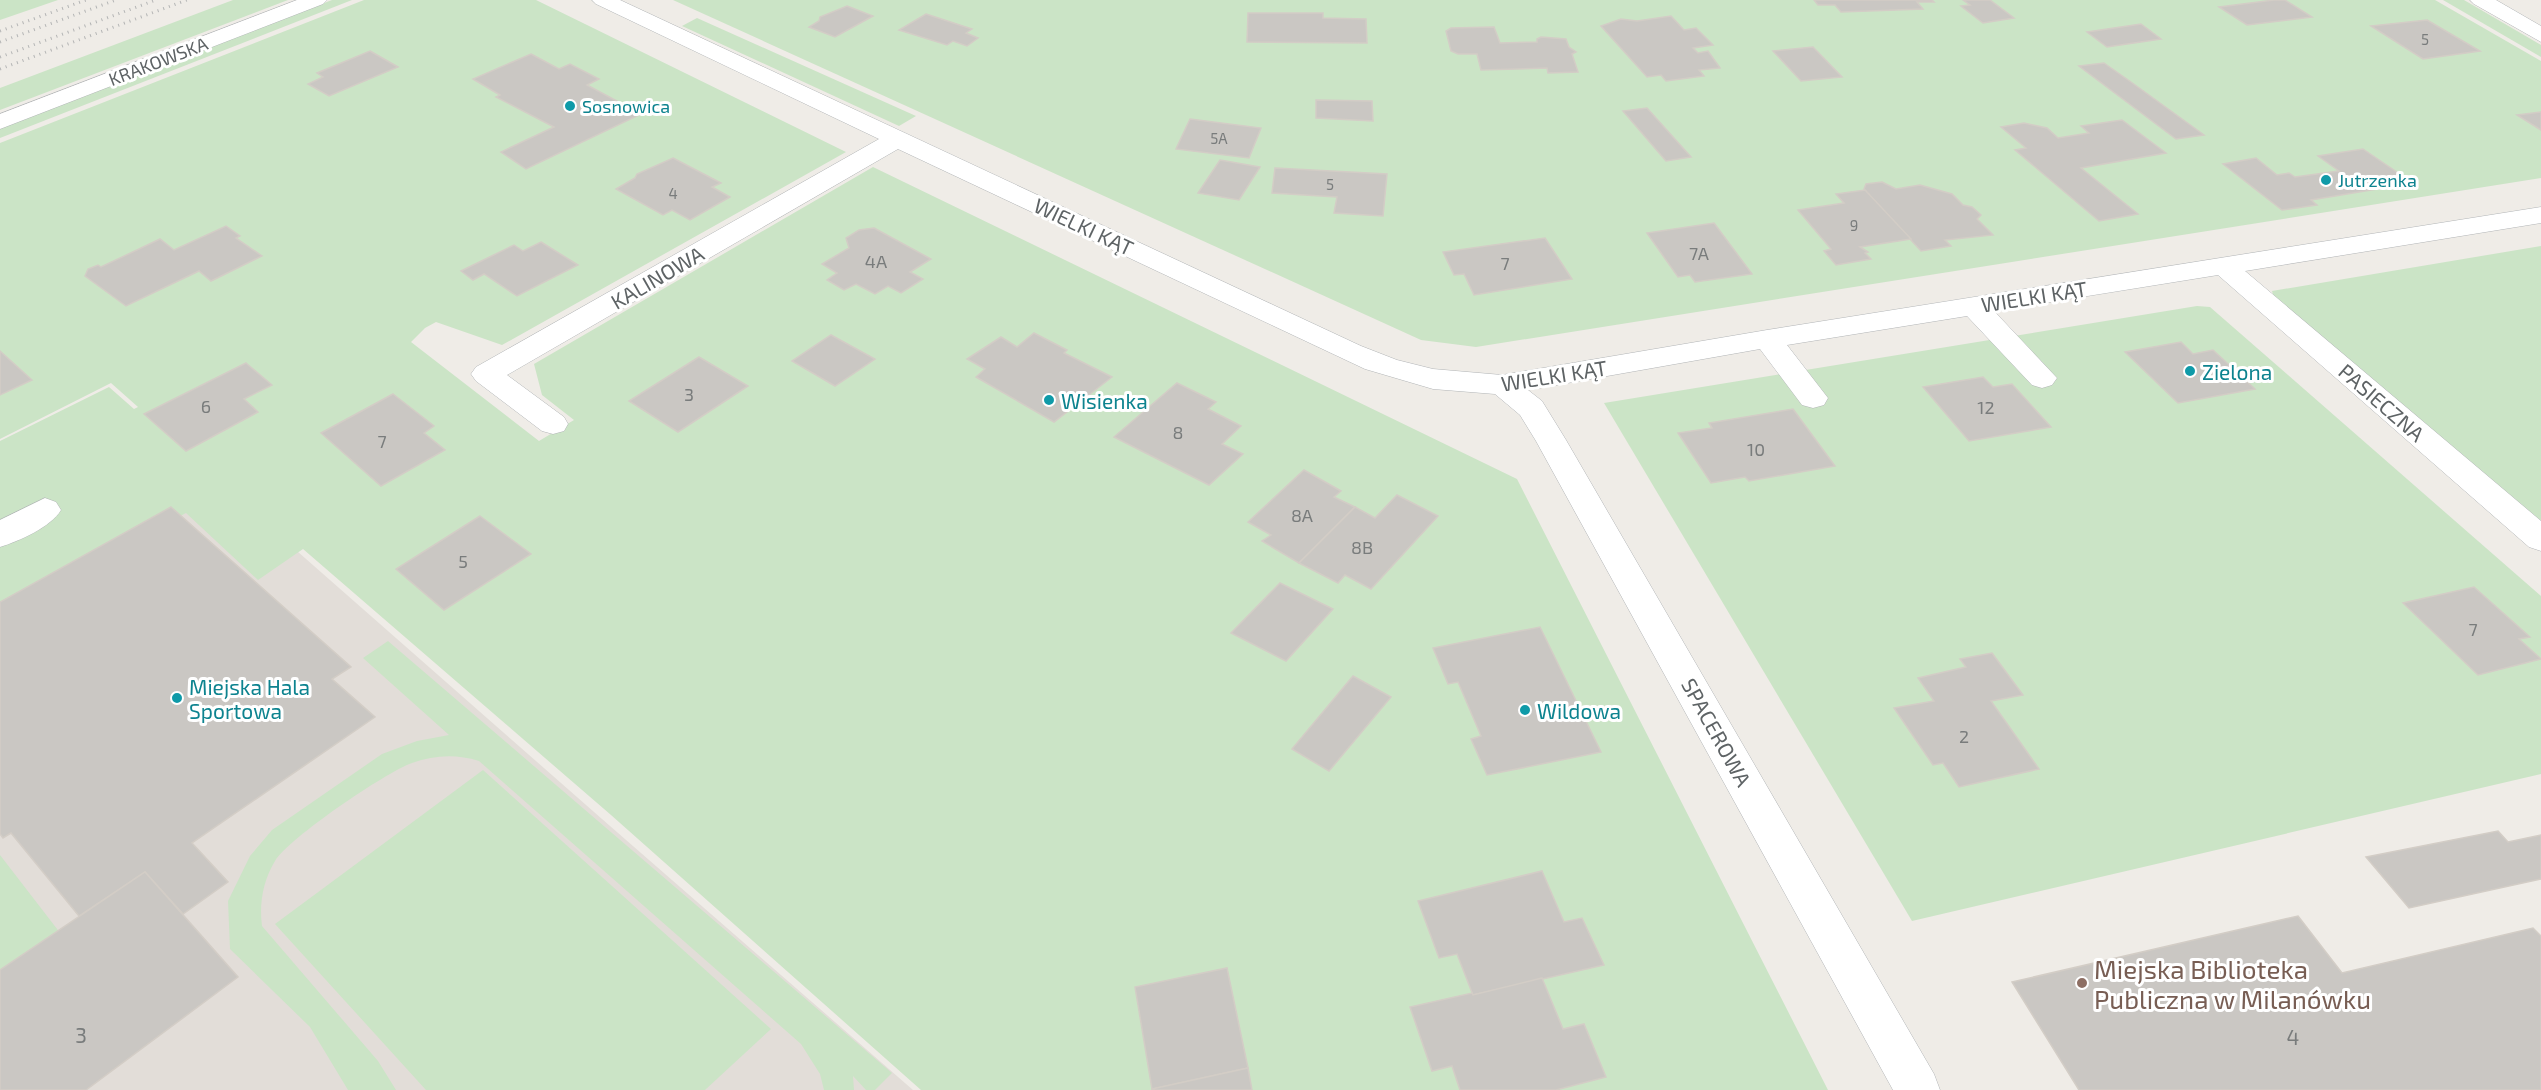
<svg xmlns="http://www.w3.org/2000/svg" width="2541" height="1090" font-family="'Exo 2',sans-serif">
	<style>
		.education { fill: #e2ddd8 }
		.green { fill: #cbe4c6 }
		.building { fill: #cac7c3; stroke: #d3cdc6; stroke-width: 1.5 }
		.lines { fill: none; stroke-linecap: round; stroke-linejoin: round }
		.minor-casing { stroke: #b2b5b7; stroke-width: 1 }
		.minor { fill: #fff; fill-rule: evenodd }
		.rail { stroke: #b4b5b5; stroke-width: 3; stroke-dasharray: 1 5; stroke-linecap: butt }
		.culture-dot { fill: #0f9aa8; stroke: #fff; stroke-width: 2 }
		.education-dot { fill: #8d6e63; stroke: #fff; stroke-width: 2 }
		.labels { text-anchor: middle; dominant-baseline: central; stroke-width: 6; stroke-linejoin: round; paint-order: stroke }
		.far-number-label { font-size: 15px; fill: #797c7c }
		.far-street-label { font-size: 18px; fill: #5e6365; stroke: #fff }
		.far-culture-label { font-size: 18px; fill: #0d838f; stroke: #fff; text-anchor: start }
		.number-label { font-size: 18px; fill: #797c7c }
		.street-label { font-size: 21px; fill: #5e6365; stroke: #fff }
		.culture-label { font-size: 21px; fill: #0d838f; stroke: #fff; text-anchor: start }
		.near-number-label { font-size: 21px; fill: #797c7c }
		.near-education-label { font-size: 26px; fill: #785e54; stroke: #fff; text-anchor: start }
	</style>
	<rect width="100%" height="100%" fill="#efece7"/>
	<path class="education" d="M 224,487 L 602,819 L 913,1090 L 0,1090 L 0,610 Z"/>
	<g class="green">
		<path d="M 0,0 L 58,0 L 0,20 Z"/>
		<path d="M 233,0 L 288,0 L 0,110 L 0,88 Z"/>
		<path d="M 332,0 L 352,0 L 0,138 L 0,128 Z"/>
		<path d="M 364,0 L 536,0 L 846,152 L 502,345 L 436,322 L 425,328 L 411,342 L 539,441 L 574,420 L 542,395 L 534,364 L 873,167 L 1517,479 L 1828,1090 L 921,1090 L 611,815 L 303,549 L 258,580 L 186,513 L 0,611 L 0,441 L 109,387 L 134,409 L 138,407 L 111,383 L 0,439 L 0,143 Z"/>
		<path d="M 673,0 L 2435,0 L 2541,61 L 2541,178 L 1476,347 L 1421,340 Z"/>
		<path d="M 2443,0 L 2464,0 L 2541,45 L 2541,57 Z"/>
		<path d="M 697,18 L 916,116 L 899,126 L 682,26 Z"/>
		<path d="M 2541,246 L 2541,521 L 2275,301 L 2272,291 Z"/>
		<path d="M 2197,306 L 2210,307 L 2541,596 L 2541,774 L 1912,921 L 1604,403 Z"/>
		<path d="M 388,641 L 892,1073 L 875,1090 L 866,1090 L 853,1076 L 854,1090 L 824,1090 L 820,1074 L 801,1044 L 479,761 C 456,754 435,755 412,763 C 386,772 289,838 275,861 C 263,881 259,903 262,926 L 378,1061 L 396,1090 L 348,1090 L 310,1027 L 230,949 L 228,901 L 250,856 L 272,830 L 382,754 L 417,741 L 449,735 L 363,658 Z"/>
		<path d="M 483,770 L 771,1029 L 705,1090 L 426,1090 L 275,924 Z"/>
		<path d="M 0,855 L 64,938 L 0,981 Z"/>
	</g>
	<g class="building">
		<path d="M 1814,0 L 1932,0 L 1934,2 L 1917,2 L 1923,9 L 1841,12 L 1835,5 L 1818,5 Z"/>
		<path d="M 1963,0 L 1990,0 L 2014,18 L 1983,23 L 1961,6 L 1970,5 Z"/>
		<path d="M 2274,0 L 2285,0 L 2312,17 L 2247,25 L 2219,7 Z"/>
		<path d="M 847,6 L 873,16 L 835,37 L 809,27 L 819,21 L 820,17 Z"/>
		<path d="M 1248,13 L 1323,13 L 1323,18 L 1366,19 L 1367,43 L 1247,42 Z"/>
		<path d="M 926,14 L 972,29 L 966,33 L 978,38 L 967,46 L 953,41 L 947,45 L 899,30 Z"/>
		<path d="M 1671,16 L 1684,30 L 1696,28 L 1713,45 L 1693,48 L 1698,53 L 1708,51 L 1720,68 L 1699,70 L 1704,76 L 1666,81 L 1661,75 L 1647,77 L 1601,26 L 1621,19 L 1637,21 Z"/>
		<path d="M 2427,20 L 2480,51 L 2423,59 L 2371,26 Z"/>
		<path d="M 2141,24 L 2161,39 L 2107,47 L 2087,32 Z"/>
		<path d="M 1494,27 L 1500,43 L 1537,42 L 1537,39 L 1541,37 L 1566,39 L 1569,47 L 1576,52 L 1572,54 L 1578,72 L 1548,73 L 1547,68 L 1481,70 L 1477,54 L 1458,54 L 1451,51 L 1446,31 L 1451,28 Z"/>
		<path d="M 1813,47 L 1842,77 L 1801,81 L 1773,51 Z"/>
		<path d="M 370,51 L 398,67 L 329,96 L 308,84 L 323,77 L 317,73 Z"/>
		<path d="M 531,54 L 559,69 L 570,64 L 599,79 L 587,85 L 641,114 L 526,169 L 501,152 L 554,127 L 496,97 L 500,95 L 473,79 Z"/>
		<path d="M 2104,63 L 2131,82 L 2204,135 L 2176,139 L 2079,66 Z"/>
		<path d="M 1316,100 L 1372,101 L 1373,121 L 1316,118 Z"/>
		<path d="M 1647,108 L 1691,157 L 1666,161 L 1623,111 Z"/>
		<path d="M 2541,112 L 2541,130 L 2517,115 Z"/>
		<path d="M 1190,119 L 1261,128 L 1249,158 L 1176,149 Z"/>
		<path d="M 2122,120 L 2166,153 L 2081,168 L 2138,214 L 2099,221 L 2015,150 L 2026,148 L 2001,127 L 2024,123 L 2047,128 L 2058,138 L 2089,133 L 2081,126 Z"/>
		<path d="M 2363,149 L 2413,183 L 2311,200 L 2317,205 L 2282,210 L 2223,164 L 2256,158 L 2277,175 L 2289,173 L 2295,177 L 2339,171 L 2318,156 Z"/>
		<path d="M 673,158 L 721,183 L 712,187 L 730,197 L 690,220 L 672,210 L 663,215 L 616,189 L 635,178 L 637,174 Z"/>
		<path d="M 1220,160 L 1260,167 L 1239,200 L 1198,193 Z"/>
		<path d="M 1275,168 L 1387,174 L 1383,216 L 1334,213 L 1337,197 L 1272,193 Z"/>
		<path d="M 1882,182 L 1896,189 L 1920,185 L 1952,194 L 1963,205 L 1972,207 L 1981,215 L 1977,219 L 1993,235 L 1945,240 L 1951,246 L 1921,251 L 1864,189 L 1866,184 Z"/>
		<path d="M 1865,190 L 1911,239 L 1860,247 L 1868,252 L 1865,253 L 1871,259 L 1836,265 L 1824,251 L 1831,249 L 1798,210 L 1844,203 L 1836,194 Z"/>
		<path d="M 1714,223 L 1752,274 L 1695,282 L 1690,275 L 1678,277 L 1647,233 Z"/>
		<path d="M 226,226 L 240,236 L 236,238 L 262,256 L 211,281 L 199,271 L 126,306 L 85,276 L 88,269 L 98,265 L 101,267 L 160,239 L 174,250 Z"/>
		<path d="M 874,228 L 931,259 L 910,272 L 923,279 L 901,293 L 888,286 L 875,294 L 856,284 L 844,290 L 827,280 L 837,273 L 822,264 L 849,248 L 846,238 L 859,230 Z"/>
		<path d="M 1545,238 L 1572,279 L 1474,295 L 1464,274 L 1454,275 L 1443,252 Z"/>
		<path d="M 541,242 L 578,265 L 517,296 L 484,274 L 473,280 L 461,271 L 514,245 L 523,251 Z"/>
		<path d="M 1034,333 L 1067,350 L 1064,353 L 1112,377 L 1054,422 L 976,377 L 985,369 L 967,359 L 1001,337 L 1017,347 Z"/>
		<path d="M 831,335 L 875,359 L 835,386 L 792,361 Z"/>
		<path d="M 2181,342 L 2193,354 L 2213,350 L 2255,389 L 2178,403 L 2125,352 Z"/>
		<path d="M 0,351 L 32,380 L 0,395 Z"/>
		<path d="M 699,357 L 748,386 L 678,432 L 629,401 Z"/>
		<path d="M 246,363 L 272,385 L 244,399 L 258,412 L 186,451 L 144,414 Z"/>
		<path d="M 1983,377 L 1993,387 L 2012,384 L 2051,427 L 1969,441 L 1923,387 Z"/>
		<path d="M 1177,383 L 1216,402 L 1208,409 L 1241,426 L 1222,444 L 1243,454 L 1209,485 L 1114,437 Z"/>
		<path d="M 393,394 L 434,426 L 424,433 L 445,450 L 381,486 L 321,433 Z"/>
		<path d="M 1793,409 L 1835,466 L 1749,481 L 1745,477 L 1711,483 L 1678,433 L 1712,428 L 1709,423 Z"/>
		<path d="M 1304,470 L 1341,491 L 1334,497 L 1355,507 L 1299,563 L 1262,541 L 1271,535 L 1248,522 Z"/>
		<path d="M 1397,495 L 1438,516 L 1371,589 L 1345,575 L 1338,583 L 1299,563 L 1355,507 L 1375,518 Z"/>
		<path d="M 171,507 L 351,667 L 332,679 L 375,717 L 192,843 L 228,882 L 183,914 L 145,872 L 79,916 L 11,833 L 3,838 L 0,834 L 0,602 Z"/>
		<path d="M 480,516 L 531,554 L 444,610 L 396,569 Z"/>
		<path d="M 1280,583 L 1333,609 L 1286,661 L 1231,633 Z"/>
		<path d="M 2474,587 L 2530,637 L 2519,639 L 2541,659 L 2478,675 L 2403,603 Z"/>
		<path d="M 1540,627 L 1601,752 L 1487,775 L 1471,739 L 1481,736 L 1458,682 L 1448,684 L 1433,648 Z"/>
		<path d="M 1992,653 L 2023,695 L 1991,701 L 2039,769 L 1959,787 L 1943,763 L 1933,765 L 1894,708 L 1934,701 L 1918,678 L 1966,667 L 1960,659 Z"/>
		<path d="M 1353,676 L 1391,697 L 1329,771 L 1292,749 Z"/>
		<path d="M 2498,831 L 2508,842 L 2541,835 L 2541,879 L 2409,908 L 2366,857 Z"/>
		<path d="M 1542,871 L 1564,922 L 1582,918 L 1604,965 L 1473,995 L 1457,954 L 1439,958 L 1418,901 Z"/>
		<path d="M 145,872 L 238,977 L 86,1090 L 0,1090 L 0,970 Z"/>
		<path d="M 2298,916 L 2342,973 L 2533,928 L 2541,936 L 2541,1090 L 2079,1090 L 2012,982 Z"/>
		<path d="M 1227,968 L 1248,1068 L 1152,1089 L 1135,987 Z"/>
		<path d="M 1542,978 L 1563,1029 L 1584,1024 L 1606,1077 L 1556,1090 L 1460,1090 L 1452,1066 L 1432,1071 L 1410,1007 L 1472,993 L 1473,995 Z"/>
		<path d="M 1248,1068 L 1252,1090 L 1152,1090 L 1152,1089 Z"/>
	</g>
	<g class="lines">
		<defs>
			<g id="minor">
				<path d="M 297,0 L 327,0 L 323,4 L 0,129 L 0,114 Z"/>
				<path d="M 592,0 L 620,0 L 1361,346 L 1397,360 L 1433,369 L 1502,375 L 1767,330 L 2541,207 L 2541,223 L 2245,271 L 2541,521 L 2541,551 L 2529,547 L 2218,275 L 1994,311 L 2057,378 L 2052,385 L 2042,388 L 2032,385 L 1967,316 L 1787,345 L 1828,398 L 1824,405 L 1813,408 L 1802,405 L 1760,349 L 1528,390 L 1542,401 L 1566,440 L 1934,1074 L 1940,1090 L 1893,1090 L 1536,441 L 1520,415 L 1495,394 L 1433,389 L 1365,369 L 898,149 L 507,375 L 564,417 L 568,424 L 564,431 L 553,434 L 542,431 L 476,381 L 471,374 L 476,367 L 879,139 L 596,4 Z"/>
				<path d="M 2470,0 L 2496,0 L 2541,26 L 2541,42 L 2474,4 Z"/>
				<path d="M 45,498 L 56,502 L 61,510 C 51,527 19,541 0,547 L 0,520 Z"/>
			</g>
		</defs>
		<use href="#minor" class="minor-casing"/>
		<use href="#minor" class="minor"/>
		<g class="rail">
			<path d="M 0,31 L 86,0"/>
			<path d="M 0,42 L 116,0"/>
			<path d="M 0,57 L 156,0"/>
			<path d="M 0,69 L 187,0"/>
		</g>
	</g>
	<g class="culture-dot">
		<circle cx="570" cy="106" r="6"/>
		<circle cx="2326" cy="180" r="6"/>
		<circle cx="2190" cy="371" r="6"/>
		<circle cx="1049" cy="400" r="6"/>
		<circle cx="177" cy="698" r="6"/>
		<circle cx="1525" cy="710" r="6"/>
	</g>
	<circle class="education-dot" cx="2082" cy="983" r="6"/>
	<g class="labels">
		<g class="far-number-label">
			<text x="2425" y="39">5</text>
			<text x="1219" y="138">5A</text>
			<text x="1330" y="184">5</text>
			<text x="673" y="193">4</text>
			<text x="1854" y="225">9</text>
		</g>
		<g class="far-street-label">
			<text transform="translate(158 61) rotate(-21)">KRAKOWSKA</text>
		</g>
		<g class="far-culture-label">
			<text x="582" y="106">Sosnowica</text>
			<text x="2338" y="180">Jutrzenka</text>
		</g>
		<g class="number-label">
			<text x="1699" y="253">7A</text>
			<text x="876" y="261">4A</text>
			<text x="1505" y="263">7</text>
			<text x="689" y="394">3</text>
			<text x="206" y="406">6</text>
			<text x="1986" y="407">12</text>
			<text x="1178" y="432">8</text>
			<text x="382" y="441">7</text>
			<text x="1756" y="449">10</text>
			<text x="1302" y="515">8A</text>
			<text x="1362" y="547">8B</text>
			<text x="463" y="561">5</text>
			<text x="2473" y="629">7</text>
			<text x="1964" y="736">2</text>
		</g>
		<g class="street-label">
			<text transform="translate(1084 226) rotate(25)">WIELKI KĄT</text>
			<text transform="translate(657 277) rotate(-30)">KALINOWA</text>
			<text transform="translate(2034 296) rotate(-9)">WIELKI KĄT</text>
			<text transform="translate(1554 375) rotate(-9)">WIELKI KĄT</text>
			<text transform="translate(2382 402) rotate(41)">PASIECZNA</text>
			<text transform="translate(1717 732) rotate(61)">SPACEROWA</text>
		</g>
		<g class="culture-label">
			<text x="2202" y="371">Zielona</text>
			<text x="1061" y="400">Wisienka</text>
			<text x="189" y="686">Miejska Hala<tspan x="189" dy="24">Sportowa</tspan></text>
			<text x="1537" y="710">Wildowa</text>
		</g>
		<g class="near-number-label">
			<text x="81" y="1034">3</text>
			<text x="2293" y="1036">4</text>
		</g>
		<g class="near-education-label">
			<text x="2094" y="968">Miejska Biblioteka<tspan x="2094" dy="30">Publiczna w Milanówku</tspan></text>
		</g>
	</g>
</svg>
